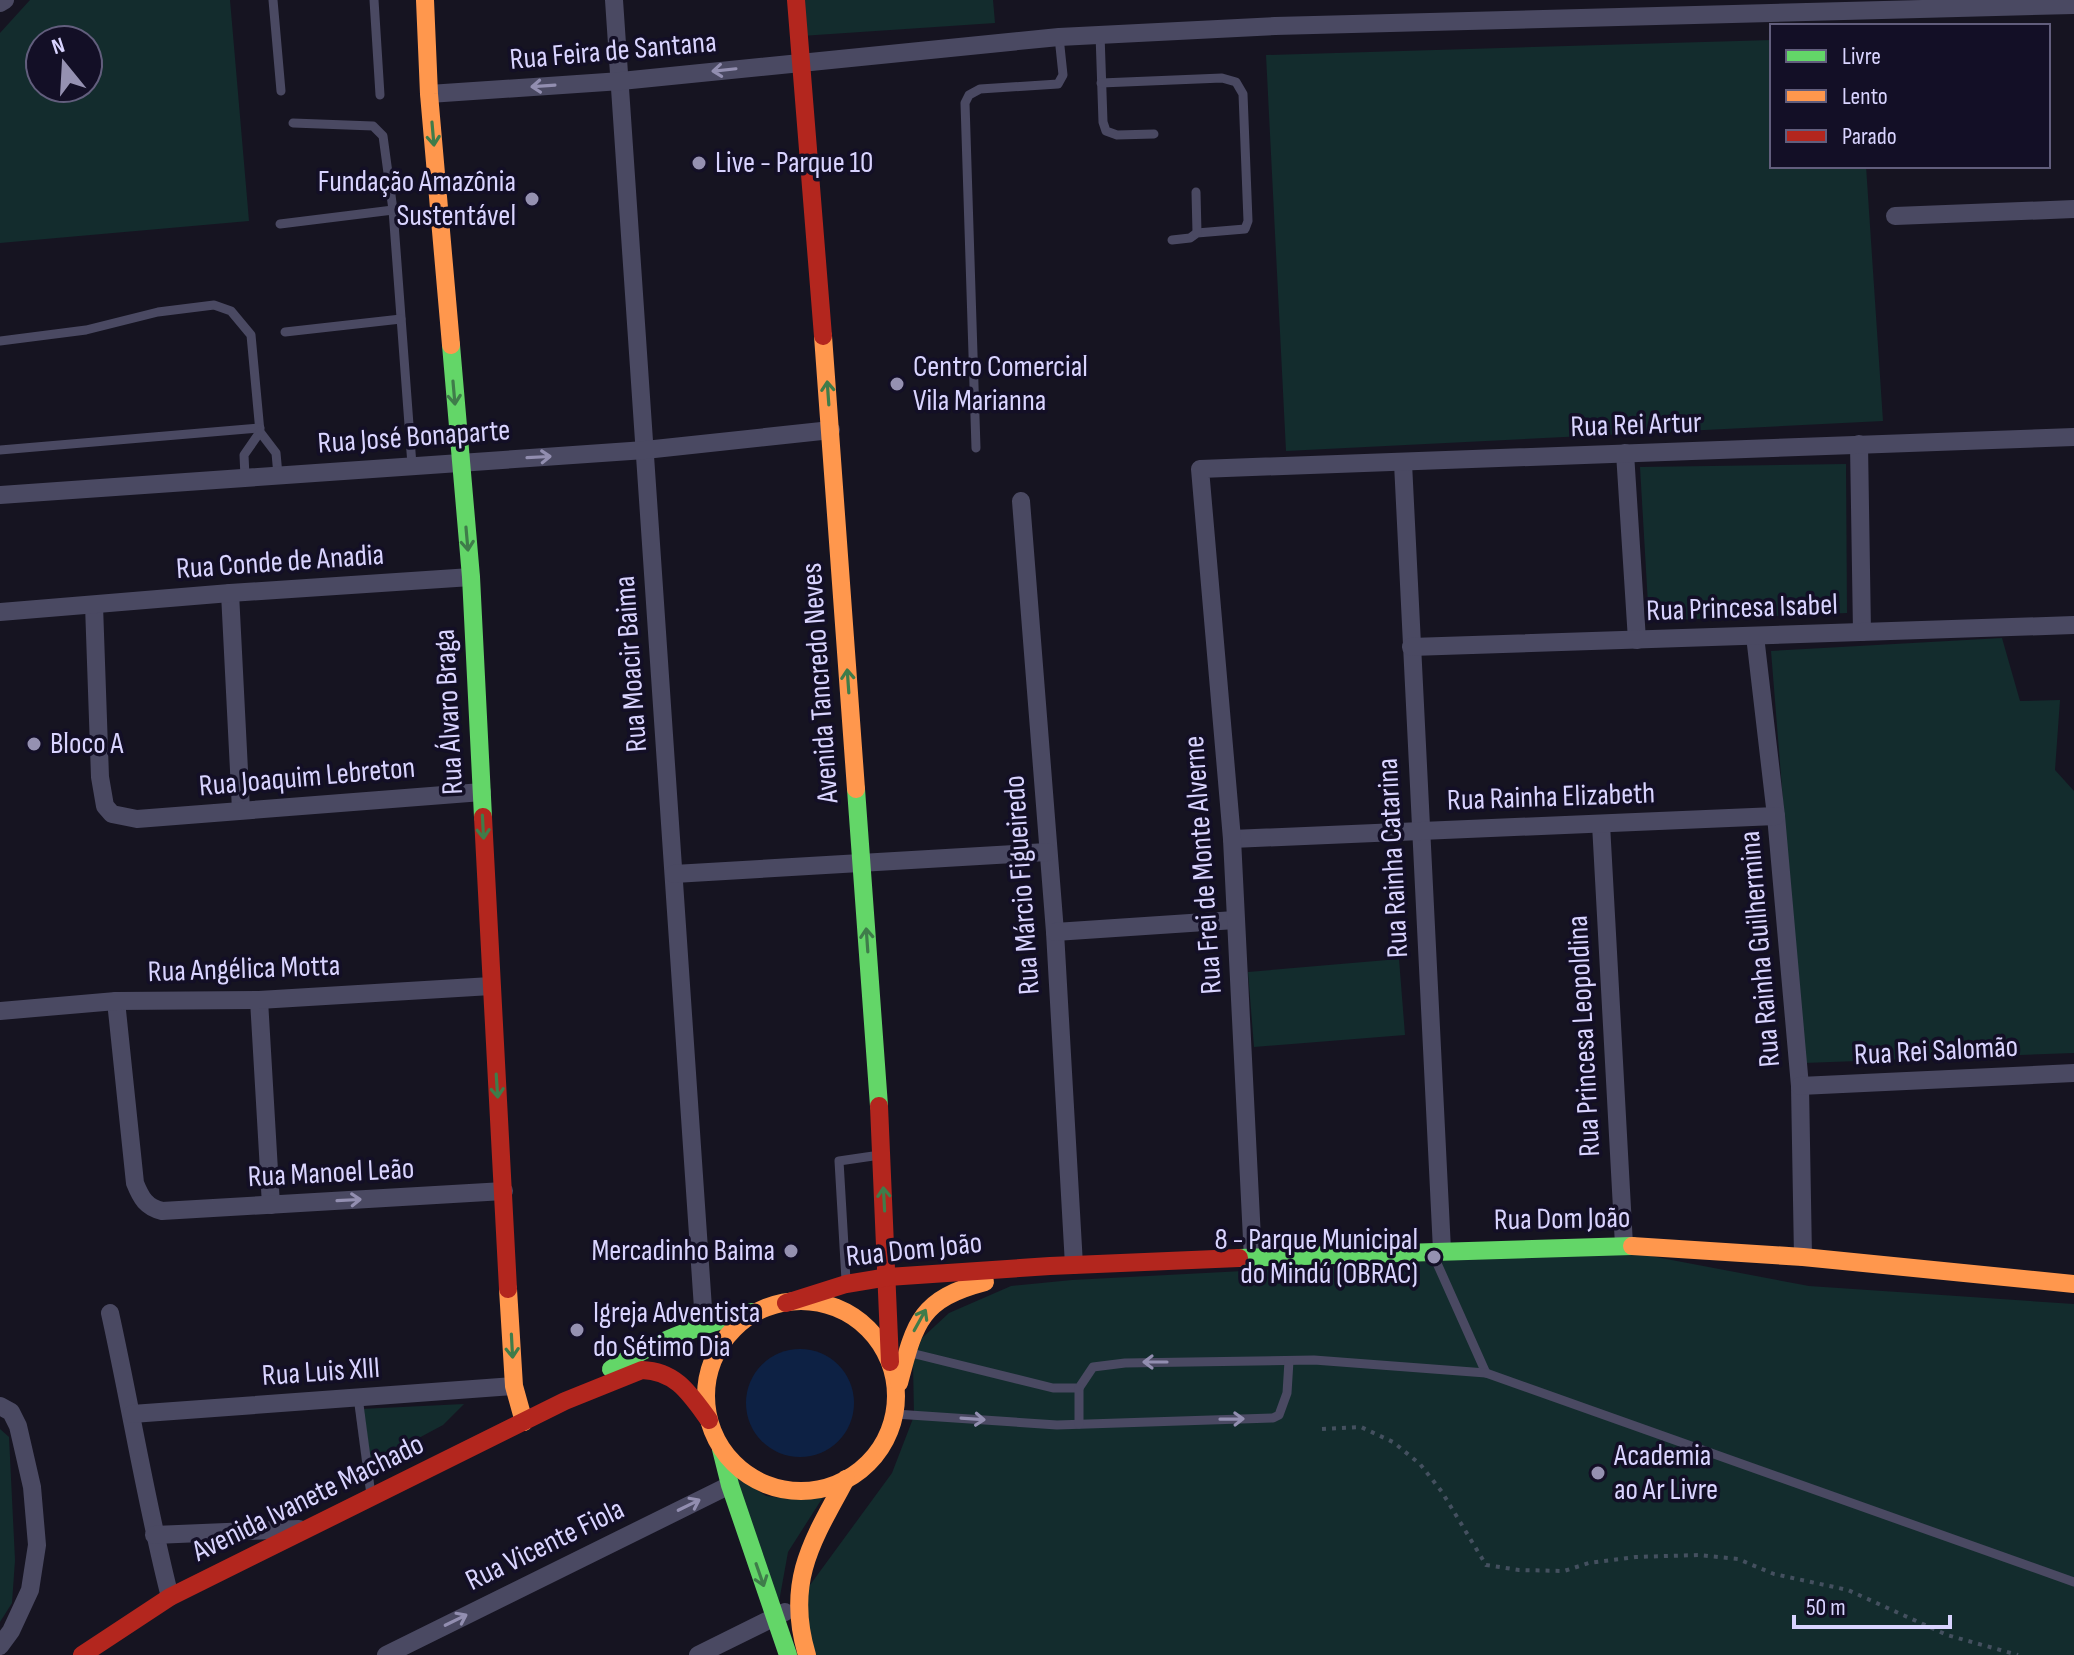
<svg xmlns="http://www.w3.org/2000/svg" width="2074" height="1655" font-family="'Sofia Sans Condensed',sans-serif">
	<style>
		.green { fill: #132c2d; fill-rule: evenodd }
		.water { fill: #0d2144 }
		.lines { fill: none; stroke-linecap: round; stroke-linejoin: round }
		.path { stroke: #44505f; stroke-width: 4; stroke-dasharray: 4 6; stroke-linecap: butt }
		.lane { stroke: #4a4962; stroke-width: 9 }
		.street { stroke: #4a4962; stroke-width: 18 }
		.fast { stroke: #63d668; stroke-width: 18 }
		.slow { stroke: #ff974d; stroke-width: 18 }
		.jam { stroke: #b3261e; stroke-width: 18 }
		.oneway { stroke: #928eb0 }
		.oneway2 { stroke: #3f7c4a }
		.poi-dot { fill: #9591b1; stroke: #130f26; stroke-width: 3 }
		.labels { text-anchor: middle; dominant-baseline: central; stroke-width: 7; stroke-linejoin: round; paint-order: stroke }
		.street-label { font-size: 30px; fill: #d9d4ff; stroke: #130f26 }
		.poi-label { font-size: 30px; fill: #d9d4ff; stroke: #130f26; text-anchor: start }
	</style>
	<rect width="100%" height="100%" fill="#161421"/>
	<g class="green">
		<path d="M 30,0 L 230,0 L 249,221 L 0,243 L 0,33 ZM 40,40 L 88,40 L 88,88 L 40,88 Z"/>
		<path d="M 799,0 L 993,0 L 995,23 L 801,36 Z"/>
		<path d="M 1772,40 L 1772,166 L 1866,166 L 1883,421 L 1286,451 L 1266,55 Z"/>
		<path d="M 1846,464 L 1847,613 L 1649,621 L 1640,467 Z"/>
		<path d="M 2002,638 L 2020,701 L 2060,700 L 2055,770 L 2074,791 L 2074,1053 L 1804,1063 L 1771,651 Z"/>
		<path d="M 1399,959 L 1405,1035 L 1254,1047 L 1248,972 Z"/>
		<path d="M 1624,1251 L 1809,1286 L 2074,1304 L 2074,1655 L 808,1655 L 799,1600 L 892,1473 L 914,1416 L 913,1363 L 922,1338 L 949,1313 L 1011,1286 L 1072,1280 Z"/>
		<path d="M 464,1404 L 443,1425 L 370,1464 L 361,1409 Z"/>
		<path d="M 0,1429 L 9,1437 L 15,1560 L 12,1603 L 0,1622 Z"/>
		<path d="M 731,1472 L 766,1496 L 790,1499 L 825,1494 L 788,1552 L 778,1607 Z"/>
	</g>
	<circle class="water" cx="800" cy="1403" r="54"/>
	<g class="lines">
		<path class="path" d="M 1322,1429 L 1361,1427 L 1393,1442 L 1420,1464 L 1442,1492 L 1486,1565 L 1519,1570 L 1564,1571 L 1589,1563 L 1636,1557 L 1698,1555 L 1738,1559 L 1774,1574 L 1848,1590 L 1947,1635 L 2018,1655"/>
		<g class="lane">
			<path d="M 273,0 L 281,91"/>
			<path d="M 374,0 L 380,95"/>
			<path d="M 1100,34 L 1103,122 L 1106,131 L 1117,135 L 1154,134"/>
			<path d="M 1101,83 L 1222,78 L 1236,82 L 1243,94 L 1248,221 L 1245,229 L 1197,233 L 1190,238 L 1172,240"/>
			<path d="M 293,123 L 373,126 L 383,136 L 393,210 L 412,465"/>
			<path d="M 1196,192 L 1197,233"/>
			<path d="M 280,224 L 393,210"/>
			<path d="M 285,332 L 401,319"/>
			<path d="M 0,341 L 86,330 L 158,312 L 214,305 L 231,311 L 251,335 L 260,432 L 276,453 L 278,475"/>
			<path d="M 976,448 L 965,103 L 969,95 L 980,89 L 1058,84 L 1063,75 L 1059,37"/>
			<path d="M 0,450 L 260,428"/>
			<path d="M 245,477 L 244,455 L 260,432"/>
			<path d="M 1432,1252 L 1486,1373"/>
			<path d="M 846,1280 L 839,1161 L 880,1155"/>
			<path d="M 911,1353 L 1053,1388 L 1079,1388 L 1093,1367 L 1125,1363 L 1314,1360 L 1486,1373 L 2074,1582"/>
			<path d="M 358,1397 L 371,1495"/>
			<path d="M 895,1414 L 1057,1425 L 1273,1418 L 1279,1415 L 1287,1393 L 1289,1361"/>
			<path d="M 1079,1424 L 1079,1388"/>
		</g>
		<g class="street">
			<path d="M 614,0 L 704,1323"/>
			<path d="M 0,3 L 5,0"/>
			<path d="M 429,94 L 621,81 L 1059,37 L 1275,26 L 2074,5"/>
			<path d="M 1895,216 L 2074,209"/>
			<path d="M 1859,444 L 1862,632"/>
			<path d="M 1625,453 L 1637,640"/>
			<path d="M 1403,463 L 1442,1250"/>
			<path d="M 0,495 L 645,450 L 831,430"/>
			<path d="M 1021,501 L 1055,932 L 1074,1265"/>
			<path d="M 230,593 L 241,810"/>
			<path d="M 94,605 L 100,777 L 105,806 L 112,814 L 137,819 L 482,792"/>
			<path d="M 0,612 L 230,593 L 471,577"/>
			<path d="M 1755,636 L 1776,816 L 1800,1086 L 1803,1257"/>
			<path d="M 1411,647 L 2074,625"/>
			<path d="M 1601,824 L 1624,1245"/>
			<path d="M 1232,839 L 1776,816"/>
			<path d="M 674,874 L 1047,852"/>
			<path d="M 1055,932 L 1235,920"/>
			<path d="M 259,1000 L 271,1205"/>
			<path d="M 116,1001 L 135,1183 C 141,1198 146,1207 162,1211 L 504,1191"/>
			<path d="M 0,1011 L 116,1001 L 259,1000 L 491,986"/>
			<path d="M 1800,1086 L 2074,1073"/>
			<path d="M 1253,1259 L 1232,839 L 1200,469 L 2074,437"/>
			<path d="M 110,1313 C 131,1408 146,1503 170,1597"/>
			<path d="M 0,1406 L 11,1412 L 18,1426 L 32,1487 L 37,1545 L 30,1590 L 11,1631 L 0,1646"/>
			<path d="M 132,1414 L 514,1386"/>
			<path d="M 154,1535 L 299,1529"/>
			<path d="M 386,1655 L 730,1485"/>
			<path d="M 698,1655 L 785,1612"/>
		</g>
		<g class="fast">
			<path d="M 451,345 L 471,577 L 483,817"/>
			<path d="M 856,789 L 879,1106"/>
			<path d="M 1239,1258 L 1632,1246"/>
			<path d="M 611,1369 C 655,1341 702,1324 752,1312"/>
			<path d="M 721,1449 L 730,1485 L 788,1655"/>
		</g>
		<g class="slow">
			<path d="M 425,0 L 429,94 L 451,345"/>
			<path d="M 823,336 L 856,789"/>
			<path d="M 1632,1246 L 1803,1257 L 2074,1284"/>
			<path d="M 508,1289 L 514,1386 L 524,1422"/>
			<circle cx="801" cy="1396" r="95"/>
			<path d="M 899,1383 C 915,1322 920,1299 985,1282"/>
			<path d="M 807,1655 C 785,1582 812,1541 846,1479"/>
		</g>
		<g class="jam">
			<path d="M 796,0 L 823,336"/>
			<path d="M 483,817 L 508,1289"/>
			<path d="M 879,1106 L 890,1362"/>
			<path d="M 786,1303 L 846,1284 L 888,1277 L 1050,1266 L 1239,1258"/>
			<path d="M 82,1655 L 170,1597 L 565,1401 L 642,1370 C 676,1371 690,1394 709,1420"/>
		</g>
	</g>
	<defs><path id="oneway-shaft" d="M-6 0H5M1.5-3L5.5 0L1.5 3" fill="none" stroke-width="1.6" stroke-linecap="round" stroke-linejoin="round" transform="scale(2)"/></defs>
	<g class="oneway">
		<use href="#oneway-shaft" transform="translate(724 70) rotate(174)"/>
		<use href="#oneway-shaft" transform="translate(543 86) rotate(176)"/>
		<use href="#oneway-shaft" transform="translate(539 457) rotate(-3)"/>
		<use href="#oneway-shaft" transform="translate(349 1200) rotate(-3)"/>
		<use href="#oneway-shaft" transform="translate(1155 1362) rotate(180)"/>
		<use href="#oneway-shaft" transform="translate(973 1419) rotate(4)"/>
		<use href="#oneway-shaft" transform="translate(1232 1419) rotate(-1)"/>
		<use href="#oneway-shaft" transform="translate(689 1505) rotate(-26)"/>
		<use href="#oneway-shaft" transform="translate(456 1620) rotate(-26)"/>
	</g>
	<g class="oneway2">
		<use href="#oneway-shaft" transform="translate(433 134) rotate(85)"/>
		<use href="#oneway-shaft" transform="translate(454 393) rotate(85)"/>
		<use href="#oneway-shaft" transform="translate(828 393) rotate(-94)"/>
		<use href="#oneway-shaft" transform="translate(467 539) rotate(85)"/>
		<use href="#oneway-shaft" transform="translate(848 681) rotate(-94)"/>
		<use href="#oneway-shaft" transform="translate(483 827) rotate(87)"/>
		<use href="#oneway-shaft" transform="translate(867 940) rotate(-94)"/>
		<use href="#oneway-shaft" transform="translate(497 1086) rotate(86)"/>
		<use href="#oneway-shaft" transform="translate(884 1199) rotate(-93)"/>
		<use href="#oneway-shaft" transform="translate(920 1320) rotate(-61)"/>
		<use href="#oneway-shaft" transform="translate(512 1346) rotate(87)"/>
		<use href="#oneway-shaft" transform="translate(760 1575) rotate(71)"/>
	</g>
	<g class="poi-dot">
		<circle cx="699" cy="163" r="8"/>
		<circle cx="532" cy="199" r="8"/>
		<circle cx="897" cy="384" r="8"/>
		<circle cx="34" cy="744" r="8"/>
		<circle cx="791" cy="1251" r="8"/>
		<circle cx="1434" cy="1257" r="8"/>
		<circle cx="577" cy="1330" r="8"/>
		<circle cx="1598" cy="1473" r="8"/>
	</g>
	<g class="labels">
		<g class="street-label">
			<text transform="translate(613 51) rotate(-5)">Rua Feira de Santana</text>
			<text transform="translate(1636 425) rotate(-2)">Rua Rei Artur</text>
			<text transform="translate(414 437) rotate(-4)">Rua José Bonaparte</text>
			<text transform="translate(280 562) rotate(-4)">Rua Conde de Anadia</text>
			<text transform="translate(1742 608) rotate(-2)">Rua Princesa Isabel</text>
			<text transform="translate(631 664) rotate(-94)">Rua Moacir Baima</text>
			<text transform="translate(820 683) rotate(-94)">Avenida Tancredo Neves</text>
			<text transform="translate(449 712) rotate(-93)">Rua Álvaro Braga</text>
			<text transform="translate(307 777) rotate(-5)">Rua Joaquim Lebreton</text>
			<text transform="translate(1551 797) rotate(-2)">Rua Rainha Elizabeth</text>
			<text transform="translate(1393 858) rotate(-93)">Rua Rainha Catarina</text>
			<text transform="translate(1203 865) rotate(-94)">Rua Frei de Monte Alverne</text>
			<text transform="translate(1022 885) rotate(-94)">Rua Márcio Figueiredo</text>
			<text transform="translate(1760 949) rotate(-95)">Rua Rainha Guilhermina</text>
			<text transform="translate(244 969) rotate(-2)">Rua Angélica Motta</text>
			<text transform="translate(1584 1036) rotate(-93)">Rua Princesa Leopoldina</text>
			<text transform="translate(1936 1051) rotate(-3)">Rua Rei Salomão</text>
			<text transform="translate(331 1173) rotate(-3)">Rua Manoel Leão</text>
			<text transform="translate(1562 1219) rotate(-1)">Rua Dom João</text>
			<text transform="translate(914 1250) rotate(-6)">Rua Dom João</text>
			<text transform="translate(321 1372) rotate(-4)">Rua Luis XIII</text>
			<text transform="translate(308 1498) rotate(-26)">Avenida Ivanete Machado</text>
			<text transform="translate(545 1545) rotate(-26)">Rua Vicente Fiola</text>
		</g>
		<g class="poi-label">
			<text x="715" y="163">Live - Parque 10</text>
			<text x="516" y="182" text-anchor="end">Fundação Amazônia<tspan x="516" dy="34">Sustentável</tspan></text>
			<text x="913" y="367">Centro Comercial<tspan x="913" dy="34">Vila Marianna</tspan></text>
			<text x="50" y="744">Bloco A</text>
			<text x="1418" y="1240" text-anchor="end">8 - Parque Municipal<tspan x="1418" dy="34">do Mindú (OBRAC)</tspan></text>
			<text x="775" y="1251" text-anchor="end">Mercadinho Baima</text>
			<text x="593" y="1313">Igreja Adventista<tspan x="593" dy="34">do Sétimo Dia</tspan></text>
			<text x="1614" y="1456">Academia<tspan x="1614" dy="34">ao Ar Livre</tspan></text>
		</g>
	</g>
	<rect x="1770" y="24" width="280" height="144" fill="#130f26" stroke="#625e7d" stroke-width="2"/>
	<rect x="1786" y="50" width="40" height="12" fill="#63d668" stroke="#625e7d" stroke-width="2"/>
	<text x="1842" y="64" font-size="24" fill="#d9d4ff">Livre</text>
	<rect x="1786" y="90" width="40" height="12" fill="#ff974d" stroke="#625e7d" stroke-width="2"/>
	<text x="1842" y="104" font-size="24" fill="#d9d4ff">Lento</text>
	<rect x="1786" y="130" width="40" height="12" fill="#b3261e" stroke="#625e7d" stroke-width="2"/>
	<text x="1842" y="144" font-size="24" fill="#d9d4ff">Parado</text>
	<g transform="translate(64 64) rotate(342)"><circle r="38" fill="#130f26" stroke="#625e7d" stroke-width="2"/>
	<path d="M0-6L14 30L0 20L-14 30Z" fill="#9591b1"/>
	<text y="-12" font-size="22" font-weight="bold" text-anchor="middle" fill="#d9d4ff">N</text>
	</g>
	<path d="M1794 1615v12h156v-12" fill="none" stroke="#d9d4ff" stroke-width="4"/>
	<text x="1806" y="1615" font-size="24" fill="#d9d4ff" stroke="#130f26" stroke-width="6" paint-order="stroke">50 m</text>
</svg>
